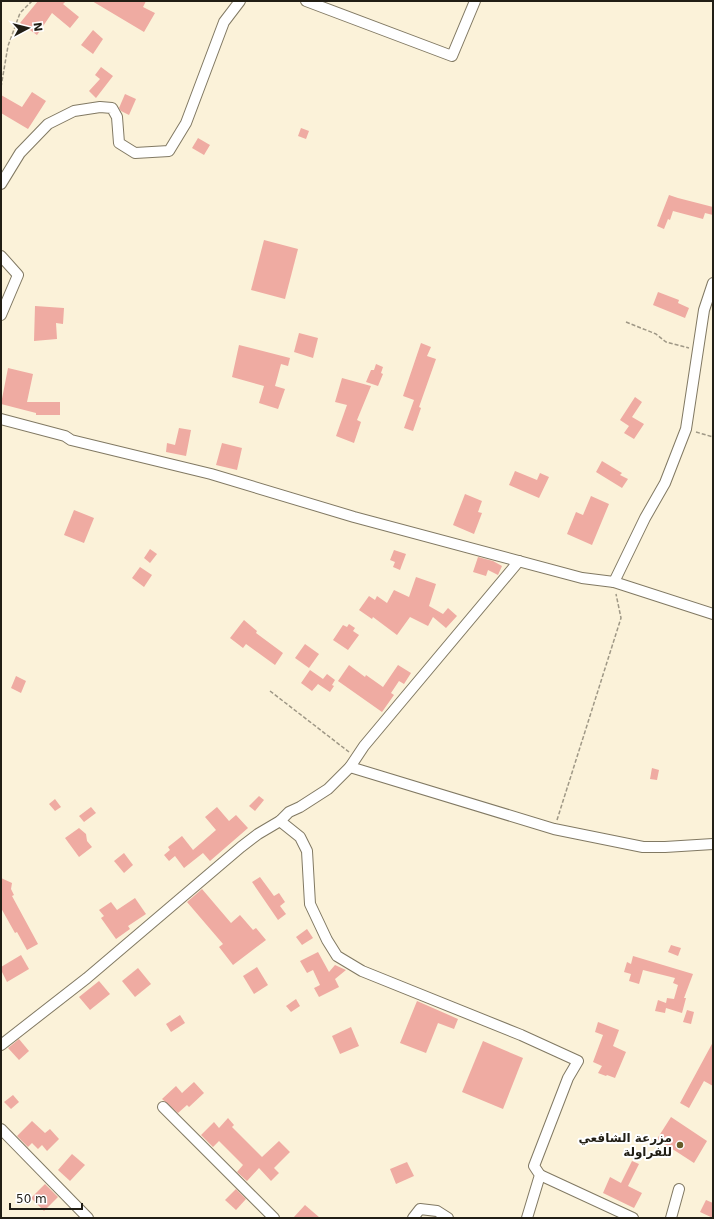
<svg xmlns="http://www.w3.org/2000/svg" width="714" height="1219" font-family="'DejaVu Sans',Cairo,sans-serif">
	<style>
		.building { fill: #efaba2 }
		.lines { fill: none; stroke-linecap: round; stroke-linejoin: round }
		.minor-casing { stroke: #817963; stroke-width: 12 }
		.path { stroke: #9f9886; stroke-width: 1.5; stroke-dasharray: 4 2; stroke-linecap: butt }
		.minor { stroke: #fff; stroke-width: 10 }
		.poi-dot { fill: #665c29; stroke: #fff; stroke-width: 1.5 }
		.labels { text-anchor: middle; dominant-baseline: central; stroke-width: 4; stroke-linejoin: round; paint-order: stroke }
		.poi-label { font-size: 12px; font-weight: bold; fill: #211e15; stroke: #fff; text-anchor: end }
	</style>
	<rect width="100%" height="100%" fill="#fbf2d9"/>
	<g class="building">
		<path d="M 38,1 L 66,1 L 63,4 L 79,17 L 70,28 L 52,13 L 37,35 L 20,23 Z"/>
		<path d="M 92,1 L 146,1 L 143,7 L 155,13 L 144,32 Z"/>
		<path d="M 93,30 L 103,39 L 93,54 L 81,45 Z"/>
		<path d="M 101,67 L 113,76 L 96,98 L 89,91 L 100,79 L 95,75 Z"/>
		<path d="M 32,92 L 46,101 L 28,129 L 1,113 L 1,95 L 22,107 Z"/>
		<path d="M 125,94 L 136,99 L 129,115 L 121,111 L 119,108 Z"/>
		<path d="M 301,128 L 309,131 L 306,139 L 298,136 Z"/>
		<path d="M 198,138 L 210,145 L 204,155 L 192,148 Z"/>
		<path d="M 669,195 L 678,198 L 713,207 L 713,215 L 705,213 L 703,219 L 673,211 L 670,220 L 668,219 L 664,229 L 657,226 Z"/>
		<path d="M 264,240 L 298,249 L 285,299 L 251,290 Z"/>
		<path d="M 658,292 L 679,300 L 678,303 L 689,308 L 685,318 L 653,305 Z"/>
		<path d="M 35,306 L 64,308 L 63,324 L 56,323 L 57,339 L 34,341 Z"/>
		<path d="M 299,333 L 318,338 L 313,358 L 294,352 Z"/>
		<path d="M 421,343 L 431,347 L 427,356 L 436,359 L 419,407 L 421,408 L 413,431 L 404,428 L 414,400 L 403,396 Z"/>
		<path d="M 239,345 L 290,358 L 288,366 L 281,364 L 275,386 L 285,389 L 278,409 L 259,403 L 264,386 L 232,377 Z"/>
		<path d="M 376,364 L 383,367 L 381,373 L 383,374 L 378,386 L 366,382 L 371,370 L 374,370 Z"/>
		<path d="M 8,368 L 33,374 L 27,402 L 60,402 L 60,415 L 36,415 L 36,413 L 1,404 Z"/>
		<path d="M 342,378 L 371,386 L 357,420 L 361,422 L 354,443 L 336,436 L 347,405 L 335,402 Z"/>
		<path d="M 635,397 L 642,402 L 632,417 L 644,424 L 634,439 L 624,433 L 629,426 L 620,420 Z"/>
		<path d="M 179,428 L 191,430 L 186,456 L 166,452 L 167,443 L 175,445 Z"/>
		<path d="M 222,443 L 242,448 L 237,470 L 216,465 Z"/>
		<path d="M 602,461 L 622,473 L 620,475 L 628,479 L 622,488 L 596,472 Z"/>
		<path d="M 515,471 L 537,480 L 540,473 L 549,477 L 539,498 L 509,485 Z"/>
		<path d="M 465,494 L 482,501 L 478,512 L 482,513 L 474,534 L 453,525 Z"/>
		<path d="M 591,496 L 609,504 L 592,545 L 567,534 L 576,512 L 583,515 Z"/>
		<path d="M 74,510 L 94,518 L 84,543 L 64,535 Z"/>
		<path d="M 150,549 L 157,554 L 150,563 L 144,558 Z"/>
		<path d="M 394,550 L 406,554 L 400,570 L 393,567 L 395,562 L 390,560 Z"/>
		<path d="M 478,557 L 493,561 L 502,566 L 498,575 L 488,570 L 486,576 L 473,572 Z"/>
		<path d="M 140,567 L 152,575 L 144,587 L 132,578 Z"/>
		<path d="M 416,577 L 436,584 L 429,606 L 443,614 L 448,608 L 457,616 L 446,628 L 433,617 L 428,626 L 410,617 L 397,635 L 373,617 L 372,619 L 359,610 L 369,596 L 375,600 L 377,596 L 387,603 L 394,590 L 409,597 Z"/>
		<path d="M 244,620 L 257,631 L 256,633 L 283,653 L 275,665 L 246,644 L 243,648 L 230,638 Z"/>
		<path d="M 349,624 L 355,628 L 353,631 L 359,635 L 348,650 L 333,640 L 343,625 L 347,627 Z"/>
		<path d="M 305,644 L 319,654 L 309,668 L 295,658 Z"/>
		<path d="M 349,665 L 365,677 L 366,675 L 383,687 L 398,665 L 411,673 L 404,684 L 399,681 L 391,693 L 394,695 L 382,712 L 338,681 Z"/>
		<path d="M 310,670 L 323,679 L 327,674 L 335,680 L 332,685 L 334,686 L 330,692 L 318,684 L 312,691 L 301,683 Z"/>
		<path d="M 16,676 L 26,681 L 21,693 L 11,688 Z"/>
		<path d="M 652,768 L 659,770 L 657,780 L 650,779 Z"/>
		<path d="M 259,796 L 264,800 L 255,811 L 249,806 Z"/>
		<path d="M 55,799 L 61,807 L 55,811 L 49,804 Z"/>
		<path d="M 91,807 L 96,813 L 84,822 L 79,816 Z"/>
		<path d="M 217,807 L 229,821 L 236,815 L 248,828 L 210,861 L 203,853 L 184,868 L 175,856 L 169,861 L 164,855 L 170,850 L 168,847 L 182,836 L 193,850 L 216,830 L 205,817 Z"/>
		<path d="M 79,828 L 86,834 L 87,841 L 92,847 L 79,857 L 65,838 Z"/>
		<path d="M 124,853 L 133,865 L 124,873 L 114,861 Z"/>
		<path d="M 260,877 L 274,896 L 279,893 L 285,902 L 280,906 L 286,914 L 278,920 L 252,882 Z"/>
		<path d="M 1,878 L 12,883 L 11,889 L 14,895 L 12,896 L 38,944 L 27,950 L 17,932 L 15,933 L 1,908 Z"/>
		<path d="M 202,889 L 231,923 L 240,915 L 253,930 L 256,928 L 266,940 L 233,965 L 219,947 L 223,944 L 187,902 Z"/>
		<path d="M 135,898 L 146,914 L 128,926 L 130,929 L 116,939 L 101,918 L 104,916 L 99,910 L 111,902 L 117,910 Z"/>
		<path d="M 307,929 L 313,938 L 302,945 L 296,937 Z"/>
		<path d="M 671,945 L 681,948 L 678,956 L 668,952 Z"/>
		<path d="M 318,952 L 329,972 L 335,965 L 346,970 L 335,979 L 339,987 L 319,997 L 314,988 L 320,985 L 313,970 L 307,973 L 300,961 Z"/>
		<path d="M 21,955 L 29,969 L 7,982 L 1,970 L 1,967 Z"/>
		<path d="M 633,956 L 693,974 L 684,998 L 686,998 L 682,1013 L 666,1008 L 665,1013 L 655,1011 L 658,1000 L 666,1003 L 667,998 L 674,999 L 678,985 L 673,983 L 675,978 L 643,970 L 639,984 L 629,981 L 631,974 L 624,972 L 627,962 L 631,964 Z"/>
		<path d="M 257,967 L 268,985 L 254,994 L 243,976 Z"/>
		<path d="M 138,968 L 151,984 L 135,997 L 122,981 Z"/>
		<path d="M 99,981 L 110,994 L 90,1010 L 79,997 Z"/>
		<path d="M 296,999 L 300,1006 L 291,1012 L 286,1006 Z"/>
		<path d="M 417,1001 L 458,1019 L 454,1029 L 438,1023 L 426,1053 L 400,1043 Z"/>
		<path d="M 687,1010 L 694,1012 L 691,1024 L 683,1022 Z"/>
		<path d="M 180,1015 L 185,1023 L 171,1032 L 166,1024 Z"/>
		<path d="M 598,1022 L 619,1030 L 613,1046 L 626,1052 L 615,1078 L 607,1075 L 606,1076 L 598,1073 L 602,1066 L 593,1062 L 603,1035 L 595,1032 Z"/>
		<path d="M 351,1027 L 359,1046 L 340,1054 L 332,1036 Z"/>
		<path d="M 19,1039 L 29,1051 L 19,1060 L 8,1048 Z"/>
		<path d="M 483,1041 L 523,1058 L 503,1109 L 462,1092 Z"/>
		<path d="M 713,1042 L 713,1086 L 704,1081 L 689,1108 L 680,1103 Z"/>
		<path d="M 194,1082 L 204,1093 L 189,1107 L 187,1105 L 178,1113 L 162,1099 L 176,1086 L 182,1093 Z"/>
		<path d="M 13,1095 L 19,1102 L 11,1109 L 4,1102 Z"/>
		<path d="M 671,1117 L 707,1141 L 694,1163 L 657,1139 Z"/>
		<path d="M 228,1118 L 234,1125 L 232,1127 L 262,1157 L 279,1141 L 290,1152 L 274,1168 L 279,1173 L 271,1181 L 259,1168 L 247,1181 L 237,1172 L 243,1165 L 219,1141 L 213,1147 L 201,1135 L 214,1122 L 219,1128 Z"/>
		<path d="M 32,1121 L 45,1133 L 50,1129 L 59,1139 L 47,1151 L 42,1145 L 38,1149 L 32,1143 L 28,1147 L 17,1136 Z"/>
		<path d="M 72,1154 L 85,1165 L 70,1181 L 58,1170 Z"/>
		<path d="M 632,1161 L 639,1164 L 628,1186 L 642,1193 L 634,1208 L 603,1193 L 610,1177 L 621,1183 Z"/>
		<path d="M 407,1162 L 414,1176 L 396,1184 L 390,1169 Z"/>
		<path d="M 45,1184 L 58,1197 L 44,1211 L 31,1198 Z"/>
		<path d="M 236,1189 L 246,1199 L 236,1210 L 225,1200 Z"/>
		<path d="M 706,1200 L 713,1203 L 713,1218 L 700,1212 Z"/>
		<path d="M 305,1205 L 320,1218 L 293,1218 Z"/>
	</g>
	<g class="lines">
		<defs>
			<g id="minor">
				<path d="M 306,1 L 452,56 L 475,1"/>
				<path d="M 1,184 L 20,153 L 48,124 L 74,111 L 100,107 L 112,108 L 117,117 L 119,143 L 135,153 L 169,151 L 186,123 L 224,22 L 240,1"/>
				<path d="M 1,256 L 18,275 L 1,315"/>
				<path d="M 1,419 L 65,436 L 71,440 L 211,474 L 354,517 L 582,578 L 614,582 L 713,614"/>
				<path d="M 614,582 L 645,518 L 665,483 L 686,429 L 704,310 L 713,283"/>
				<path d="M 350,767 L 554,829 L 643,847 L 665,847 L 713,844"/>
				<path d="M 280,821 L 300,837 L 307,851 L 310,904 L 327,940 L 337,956 L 362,971 L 521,1035 L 578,1061 L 568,1078 L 534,1166 L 540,1175 L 527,1218"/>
				<path d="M 1,1045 L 87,978 L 241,847 L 258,834 L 280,821 L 289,812 L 300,807 L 328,789 L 350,767 L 364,746 L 519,561"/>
				<path d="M 163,1107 L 274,1218"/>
				<path d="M 1,1129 L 88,1218"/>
				<path d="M 540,1175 L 633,1218"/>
				<path d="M 413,1218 L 420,1209 L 437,1211 L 448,1218"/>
				<path d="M 671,1218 L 679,1189"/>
			</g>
		</defs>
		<use href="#minor" class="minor-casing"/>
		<g class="path">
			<path d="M 1,87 L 8,46 L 20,13 L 32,1"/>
			<path d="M 626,322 L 656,334 L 666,342 L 689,348"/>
			<path d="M 696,432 L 713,437"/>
			<path d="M 270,691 L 349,752"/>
			<path d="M 557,820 L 621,618 L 616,594"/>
		</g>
		<use href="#minor" class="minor"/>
	</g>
	<circle class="poi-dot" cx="680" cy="1145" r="4"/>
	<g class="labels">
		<g class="poi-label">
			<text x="672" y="1138">مزرعة الشافعي<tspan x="672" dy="14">للفراولة</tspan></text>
		</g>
	</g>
	<rect width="714" height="1219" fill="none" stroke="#211e15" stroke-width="4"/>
	<g transform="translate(28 28) rotate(83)" stroke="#ffffff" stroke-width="3" paint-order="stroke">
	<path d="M0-3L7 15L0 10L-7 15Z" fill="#211e15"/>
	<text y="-6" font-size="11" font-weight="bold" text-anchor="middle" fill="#211e15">N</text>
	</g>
	<path d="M10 1203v6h72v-6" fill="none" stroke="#211e15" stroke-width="2"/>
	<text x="16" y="1203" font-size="12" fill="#211e15" stroke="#ffffff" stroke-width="3" paint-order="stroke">50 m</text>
</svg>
